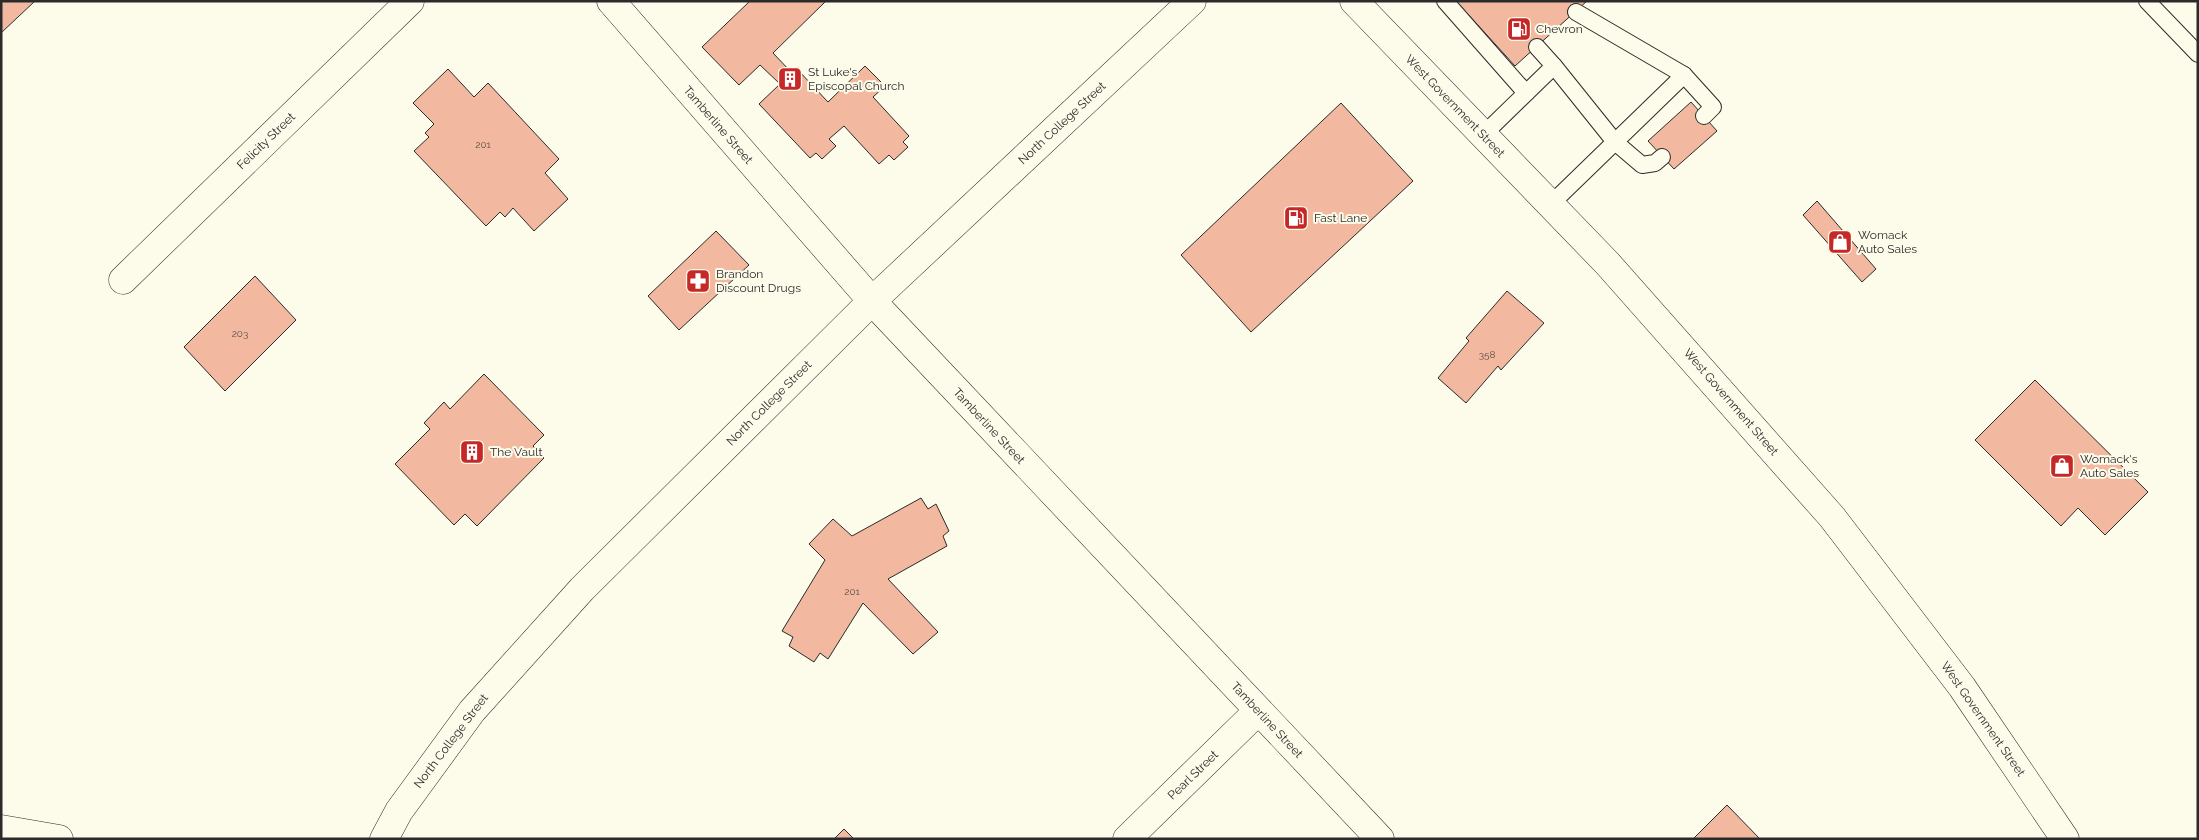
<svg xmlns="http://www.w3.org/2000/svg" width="2199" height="840" font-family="Raleway,sans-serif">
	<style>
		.building { fill: #f2b8a0; stroke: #2b2b2b }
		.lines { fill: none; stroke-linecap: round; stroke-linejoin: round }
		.service-casing { stroke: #2b2b2b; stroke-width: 18 }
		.minor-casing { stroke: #2b2b2b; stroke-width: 29 }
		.secondary-casing { stroke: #2b2b2b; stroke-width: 29 }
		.primary-casing { stroke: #2b2b2b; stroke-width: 29 }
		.service { stroke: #fdfbea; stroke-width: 16 }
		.minor { stroke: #fdfbea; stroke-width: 28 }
		.secondary { stroke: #fdfbea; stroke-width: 28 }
		.primary { stroke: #fdfbea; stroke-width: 28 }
		.labels { text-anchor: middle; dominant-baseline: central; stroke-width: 4; stroke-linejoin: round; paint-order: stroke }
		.number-label { font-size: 10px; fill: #5d4e48 }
		.poi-label { font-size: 12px; fill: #2b2b2b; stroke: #fdfbea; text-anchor: start }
		.street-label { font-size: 12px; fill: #2b2b2b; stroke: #fdfbea }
	</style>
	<rect width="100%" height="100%" fill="#fdfbea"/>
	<g class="building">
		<path d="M 1,1 L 35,1 L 1,33 Z"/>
		<path d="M 750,1 L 826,1 L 773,53 L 792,73 L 797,69 L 828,102 L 865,66 L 885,86 L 873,97 L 909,136 L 903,142 L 908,147 L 894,160 L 889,155 L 879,164 L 844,126 L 829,139 L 836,146 L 822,159 L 816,153 L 810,158 L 759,104 L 780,84 L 760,65 L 739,85 L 702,47 Z"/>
		<path d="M 1456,1 L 1587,1 L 1515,66 Z"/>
		<path d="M 448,69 L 474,97 L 488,83 L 559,159 L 545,173 L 568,199 L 534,231 L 513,208 L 505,217 L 500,212 L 486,226 L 414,151 L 429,137 L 425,133 L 434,124 L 413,103 Z"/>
		<path d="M 1691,102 L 1717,131 L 1674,169 L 1648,141 Z"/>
		<path d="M 1341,103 L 1413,181 L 1251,332 L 1181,255 Z"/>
		<path d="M 1817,201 L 1876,269 L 1862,282 L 1803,215 Z"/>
		<path d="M 716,231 L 749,265 L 679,330 L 648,296 Z"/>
		<path d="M 255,276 L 296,320 L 225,391 L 184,347 Z"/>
		<path d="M 1507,291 L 1544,323 L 1501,370 L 1498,366 L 1466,403 L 1438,378 L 1469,341 L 1466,338 Z"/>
		<path d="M 484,374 L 544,435 L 533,446 L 544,458 L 477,526 L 465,514 L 454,525 L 395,464 L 430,429 L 424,423 L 444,402 L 450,409 Z"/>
		<path d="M 2035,380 L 2148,492 L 2105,535 L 2078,508 L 2061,526 L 1975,440 Z"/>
		<path d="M 921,498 L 928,509 L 936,504 L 949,531 L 943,536 L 947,546 L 888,579 L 938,632 L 913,654 L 863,603 L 828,659 L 820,653 L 814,662 L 789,646 L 793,637 L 782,631 L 825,560 L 809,544 L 833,519 L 852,536 Z"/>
		<path d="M 1727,805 L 1760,839 L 1693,839 Z"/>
		<path d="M 844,829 L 854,839 L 834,839 Z"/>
	</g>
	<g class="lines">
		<defs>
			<g id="service">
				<path d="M 1445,1 L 1526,93"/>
				<path d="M 2147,1 L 2198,54"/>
				<path d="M 1554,66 L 1615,142 L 1642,165 L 1655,163 L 1662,157"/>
				<path d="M 1684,75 L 1713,107 L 1704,116"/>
				<path d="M 1483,135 L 1554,66 L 1537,47"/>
				<path d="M 1551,204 L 1684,75 L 1576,12"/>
			</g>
			<g id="minor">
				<path d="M 611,1 L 872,301 L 1380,839"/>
				<path d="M 123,280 L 410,1"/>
				<path d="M 1,829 L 59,839"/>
				<path d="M 1127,839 L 1258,711"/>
			</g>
			<path id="secondary" d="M 384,839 L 399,811 L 472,711 L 582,589 L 872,301 L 1192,1"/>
			<path id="primary" d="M 1354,1 L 1607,263 L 1832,517 L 1962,687 L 2065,839"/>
		</defs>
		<use href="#service" class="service-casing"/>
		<use href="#minor" class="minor-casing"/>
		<use href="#secondary" class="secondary-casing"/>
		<use href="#primary" class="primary-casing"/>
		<use href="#service" class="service"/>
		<use href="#minor" class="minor"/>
		<use href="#secondary" class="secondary"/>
		<use href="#primary" class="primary"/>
	</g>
	<defs>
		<symbol id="fuel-square" viewBox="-11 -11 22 22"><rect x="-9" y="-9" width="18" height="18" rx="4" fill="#c62828" stroke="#fdfbea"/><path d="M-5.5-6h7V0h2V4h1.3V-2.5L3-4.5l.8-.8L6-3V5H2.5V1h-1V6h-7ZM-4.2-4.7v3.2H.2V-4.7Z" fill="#fff"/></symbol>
		<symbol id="building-square" viewBox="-11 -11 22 22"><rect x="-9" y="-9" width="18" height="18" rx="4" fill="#c62828" stroke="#fdfbea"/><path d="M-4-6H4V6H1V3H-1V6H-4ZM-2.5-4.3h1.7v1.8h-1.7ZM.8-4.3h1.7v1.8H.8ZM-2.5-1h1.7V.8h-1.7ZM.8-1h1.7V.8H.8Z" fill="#fff"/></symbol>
		<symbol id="shop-square" viewBox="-11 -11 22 22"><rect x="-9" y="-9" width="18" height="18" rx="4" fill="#c62828" stroke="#fdfbea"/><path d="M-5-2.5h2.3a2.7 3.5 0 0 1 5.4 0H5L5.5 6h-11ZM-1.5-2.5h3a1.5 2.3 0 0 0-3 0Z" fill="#fff"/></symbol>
		<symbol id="pharmacy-square" viewBox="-11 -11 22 22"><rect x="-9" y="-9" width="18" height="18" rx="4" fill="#c62828" stroke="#fdfbea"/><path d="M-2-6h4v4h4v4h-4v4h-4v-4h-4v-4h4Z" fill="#fff"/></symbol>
	</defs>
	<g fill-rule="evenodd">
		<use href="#fuel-square" x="1505" y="15" width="28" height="28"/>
		<use href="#building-square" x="776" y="65" width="28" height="28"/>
		<use href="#fuel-square" x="1282" y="204" width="28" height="28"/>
		<use href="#shop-square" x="1826" y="228" width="28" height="28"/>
		<use href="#pharmacy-square" x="684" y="267" width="28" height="28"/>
		<use href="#building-square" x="458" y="438" width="28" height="28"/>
		<use href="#shop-square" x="2048" y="452" width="28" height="28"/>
	</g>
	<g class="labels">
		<g class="number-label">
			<text x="483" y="144">201</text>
			<text x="240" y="333">203</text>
			<text x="1487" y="354">358</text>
			<text x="852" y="591">201</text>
		</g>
		<g class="poi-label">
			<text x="1536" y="29">Chevron</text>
			<text x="808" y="72">St Luke's<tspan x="808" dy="14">Episcopal Church</tspan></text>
			<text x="1314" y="218">Fast Lane</text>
			<text x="1858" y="235">Womack<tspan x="1858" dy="14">Auto Sales</tspan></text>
			<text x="716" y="274">Brandon<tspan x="716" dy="14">Discount Drugs</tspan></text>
			<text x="490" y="452">The Vault</text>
			<text x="2080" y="459">Womack's<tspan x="2080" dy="14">Auto Sales</tspan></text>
		</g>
		<g class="street-label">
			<text transform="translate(1455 106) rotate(46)">West Government Street</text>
			<text transform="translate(1062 123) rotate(-43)">North College Street</text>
			<text transform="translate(718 125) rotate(49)">Tamberline Street</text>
			<text transform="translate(266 141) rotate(-44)">Felicity Street</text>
			<text transform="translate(1731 402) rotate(49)">West Government Street</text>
			<text transform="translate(769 403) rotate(-45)">North College Street</text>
			<text transform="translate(989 426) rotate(47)">Tamberline Street</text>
			<text transform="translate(1983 719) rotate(55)">West Government Street</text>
			<text transform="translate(1267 720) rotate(47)">Tamberline Street</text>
			<text transform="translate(451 741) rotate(-53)">North College Street</text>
			<text transform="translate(1193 775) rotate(-44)">Pearl Street</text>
		</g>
	</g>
	<rect width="2199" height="840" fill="none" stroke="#2b2b2b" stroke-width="5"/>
</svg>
